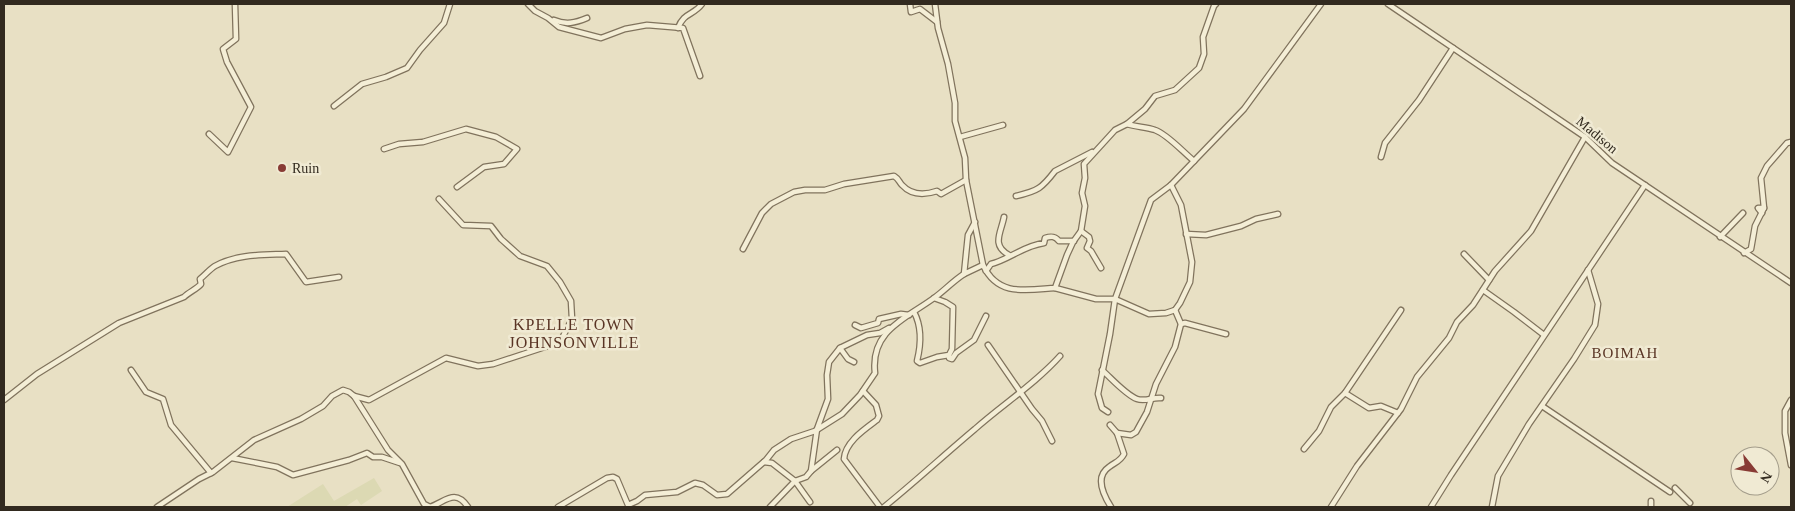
<svg xmlns="http://www.w3.org/2000/svg" width="1795" height="511" font-family="Georgia,serif">
	<style>
		.farmland { fill: #dcd9b3 }
		.lines { fill: none; stroke-linecap: round; stroke-linejoin: round }
		.minor-casing { stroke: #80735d; stroke-width: 7 }
		.minor { stroke: #f4eed6; stroke-width: 4.5 }
		.poi-dot { fill: #883b34; stroke: #f0ead3; stroke-width: 2 }
		.labels { text-anchor: middle; dominant-baseline: central; stroke-width: 5; stroke-linejoin: round; paint-order: stroke }
		.street-label { font-size: 14px; fill: #322a1f; stroke: #f0ead3 }
		.poi-label { font-size: 14px; fill: #322a1f; stroke: #f0ead3; text-anchor: start }
		.neighbourhood-label { font-size: 15px; letter-spacing: 1px; fill: #593424; stroke: #f0ead3 }
		.quarter-label { font-size: 16px; letter-spacing: 1px; fill: #593424; stroke: #f0ead3 }
	</style>
	<rect width="100%" height="100%" fill="#e8e0c4"/>
	<path class="farmland" d="M 374,478 L 382,491 L 361,505 L 357,499 L 345,507 L 287,507 L 323,484 L 334,501 Z"/>
	<g class="lines">
		<defs>
			<g id="minor">
				<path d="M 528,4 L 535,11 L 548,18 L 559,27 L 601,38 L 625,29 L 647,25 L 683,28 L 700,76"/>
				<path d="M 910,4 L 911,12 L 920,9 L 937,22"/>
				<path d="M 935,4 L 938,28 L 948,64 L 955,103 L 955,121 L 965,158 L 966,180 L 983,265 C 998,297 1026,290 1055,288 L 1067,255 L 1073,242 L 1081,231 L 1085,206 L 1082,193 L 1085,178 L 1084,164 L 1115,130 L 1127,124 C 1136,127 1147,127 1155,130 C 1167,134 1183,152 1194,161"/>
				<path d="M 1388,4 L 1585,137 L 1612,163 L 1791,283"/>
				<path d="M 554,20 C 566,25 575,23 587,18"/>
				<path d="M 678,28 C 684,12 693,16 702,4"/>
				<path d="M 334,106 L 362,84 L 386,77 L 407,68 L 420,50 L 444,23 L 450,4"/>
				<path d="M 1127,124 L 1145,109 L 1155,96 L 1175,90 L 1199,68 L 1204,54 L 1203,37 L 1214,6 L 1216,4"/>
				<path d="M 209,134 L 228,152 L 251,107 L 227,62 L 223,49 L 236,39 L 235,4"/>
				<path d="M 960,137 L 1003,125"/>
				<path d="M 384,149 L 399,144 L 423,142 L 466,129 L 496,137 L 517,149 L 504,164 L 484,167 L 457,187"/>
				<path d="M 1381,157 L 1385,143 L 1419,100 L 1453,48"/>
				<path d="M 1016,196 C 1038,191 1042,188 1055,171 L 1092,152"/>
				<path d="M 1762,213 L 1758,208 L 1764,208"/>
				<path d="M 1004,217 C 1001,233 991,245 1009,255"/>
				<path d="M 975,222 L 968,235 L 964,274 L 983,265"/>
				<path d="M 1081,231 L 1089,237 L 1090,241 L 1087,248 L 1091,251 L 1101,268"/>
				<path d="M 1186,234 L 1206,235 L 1241,226 L 1256,219 L 1278,214"/>
				<path d="M 1720,237 L 1743,213"/>
				<path d="M 743,249 L 762,213 L 771,204 L 794,192 L 805,190 L 825,190 L 844,184 L 894,176 C 899,179 899,182 902,185 C 912,196 925,195 937,191 L 941,194 L 966,180"/>
				<path d="M 1744,253 L 1751,249 L 1755,226 L 1764,208 L 1761,178 L 1767,166 L 1787,143 L 1791,142"/>
				<path d="M 1464,254 L 1489,280"/>
				<path d="M 986,271 L 991,264 C 1010,259 1023,246 1044,243 L 1045,238 C 1051,236 1055,236 1059,241 L 1074,241"/>
				<path d="M 1055,288 L 1096,299 L 1115,299 L 1151,200 L 1171,185 L 1244,109 L 1321,4"/>
				<path d="M 1483,290 L 1514,312 L 1544,335"/>
				<path d="M 914,312 C 922,327 921,345 917,361 L 920,363 L 937,357 L 949,355 L 952,349 L 953,307 L 945,302 L 934,298"/>
				<path d="M 1181,324 L 1185,323 L 1226,334"/>
				<path d="M 855,325 L 861,328 L 878,323 L 879,319 L 901,314 L 909,315"/>
				<path d="M 988,345 L 1032,409 L 1042,421 L 1052,441"/>
				<path d="M 840,348 L 848,359 L 854,362"/>
				<path d="M 949,355 L 949,358 L 952,359 L 956,353 L 974,340 L 986,316"/>
				<path d="M 131,370 L 146,392 L 163,399 L 171,425 L 211,473"/>
				<path d="M 1102,370 C 1111,378 1126,395 1137,399 C 1145,402 1153,397 1161,398"/>
				<path d="M 863,391 L 876,405 L 879,416 L 877,420 C 865,429 845,442 844,459 L 880,507"/>
				<path d="M 1345,393 L 1369,408 L 1381,406 L 1398,413"/>
				<path d="M 354,396 L 369,400 L 446,358 L 478,366 L 493,364 L 560,342 L 572,319 L 571,301 L 560,282 L 547,266 L 520,256 L 501,239 L 491,226 L 463,225 L 439,199"/>
				<path d="M 4,400 L 37,374 L 119,323 L 184,297 C 189,292 197,289 201,284 L 200,279 C 205,275 210,269 215,266 C 237,254 262,255 286,254 L 306,282 L 339,277"/>
				<path d="M 1791,400 L 1785,411 L 1785,433 L 1791,465"/>
				<path d="M 1542,406 L 1670,492"/>
				<path d="M 1108,412 L 1102,408 L 1098,394 L 1110,334 L 1115,299 L 1149,314 L 1166,313 L 1175,310 L 1180,303 L 1190,282 L 1192,262 L 1181,205 L 1171,185"/>
				<path d="M 1110,425 L 1117,433 L 1124,454 C 1120,462 1115,462 1109,467 C 1094,477 1104,496 1111,507"/>
				<path d="M 1117,433 L 1131,435 L 1136,432 L 1147,412 L 1156,384 L 1175,347 L 1181,324 L 1175,310"/>
				<path d="M 1304,449 L 1319,431 L 1331,407 L 1345,393 L 1401,310"/>
				<path d="M 232,458 L 277,467 L 293,475 L 349,460 L 367,453 L 373,457 L 382,457 L 400,463"/>
				<path d="M 764,462 L 772,463 L 795,481 L 806,477 L 811,471 L 817,429 L 828,399 L 827,375 L 829,362 L 840,348 L 867,335 L 880,333 L 889,328"/>
				<path d="M 811,471 L 837,450"/>
				<path d="M 1675,488 L 1690,503"/>
				<path d="M 157,507 L 199,479 L 213,472 L 254,440 L 301,419 L 323,406 L 332,396 L 343,390 L 349,392 L 354,396 L 388,450 L 402,464 L 424,504 L 430,507 C 445,502 455,488 468,507"/>
				<path d="M 558,507 L 607,478 L 613,477 L 617,479 L 628,505 L 637,501 L 645,495 L 677,492 L 695,483 L 703,485 L 717,495 L 727,494 L 766,460 L 774,450 L 791,439 L 815,431 L 842,414 L 860,395 L 875,373 C 870,331 905,319 934,298 C 944,291 953,281 964,274"/>
				<path d="M 770,507 L 795,481 L 810,502"/>
				<path d="M 884,507 C 915,482 944,455 975,429 C 1003,404 1035,384 1060,356"/>
				<path d="M 1331,507 L 1357,466 L 1401,409 L 1417,377 L 1449,338 L 1457,322 L 1473,305 L 1495,271 L 1531,231 L 1585,137"/>
				<path d="M 1431,507 L 1451,475 L 1645,185"/>
				<path d="M 1492,507 L 1498,476 L 1529,424 L 1574,359 L 1595,325 L 1598,304 L 1588,270"/>
				<path d="M 1651,507 L 1651,501"/>
			</g>
		</defs>
		<use href="#minor" class="minor-casing"/>
		<use href="#minor" class="minor"/>
	</g>
	<circle class="poi-dot" cx="282" cy="168" r="5"/>
	<g class="labels">
		<g class="street-label">
			<text transform="translate(1597 135) rotate(40)">Madison</text>
		</g>
		<g class="poi-label">
			<text x="292" y="168">Ruin</text>
		</g>
		<g class="neighbourhood-label">
			<text x="1625" y="353">BOIMAH</text>
		</g>
		<g class="quarter-label">
			<text x="574" y="324">KPELLE TOWN<tspan x="574" dy="18">JOHNSONVILLE</tspan></text>
		</g>
	</g>
	<rect width="1795" height="511" fill="none" stroke="#322a1f" stroke-width="10"/>
	<g transform="translate(1755 471) rotate(120)"><circle r="24" fill="#f0ead3" stroke="#a49d8b"/>
	<path d="M0-4L9 19L0 12L-9 19Z" fill="#883b34"/>
	<text y="-8" font-size="14" font-weight="bold" text-anchor="middle" fill="#322a1f">N</text>
	</g>
</svg>
